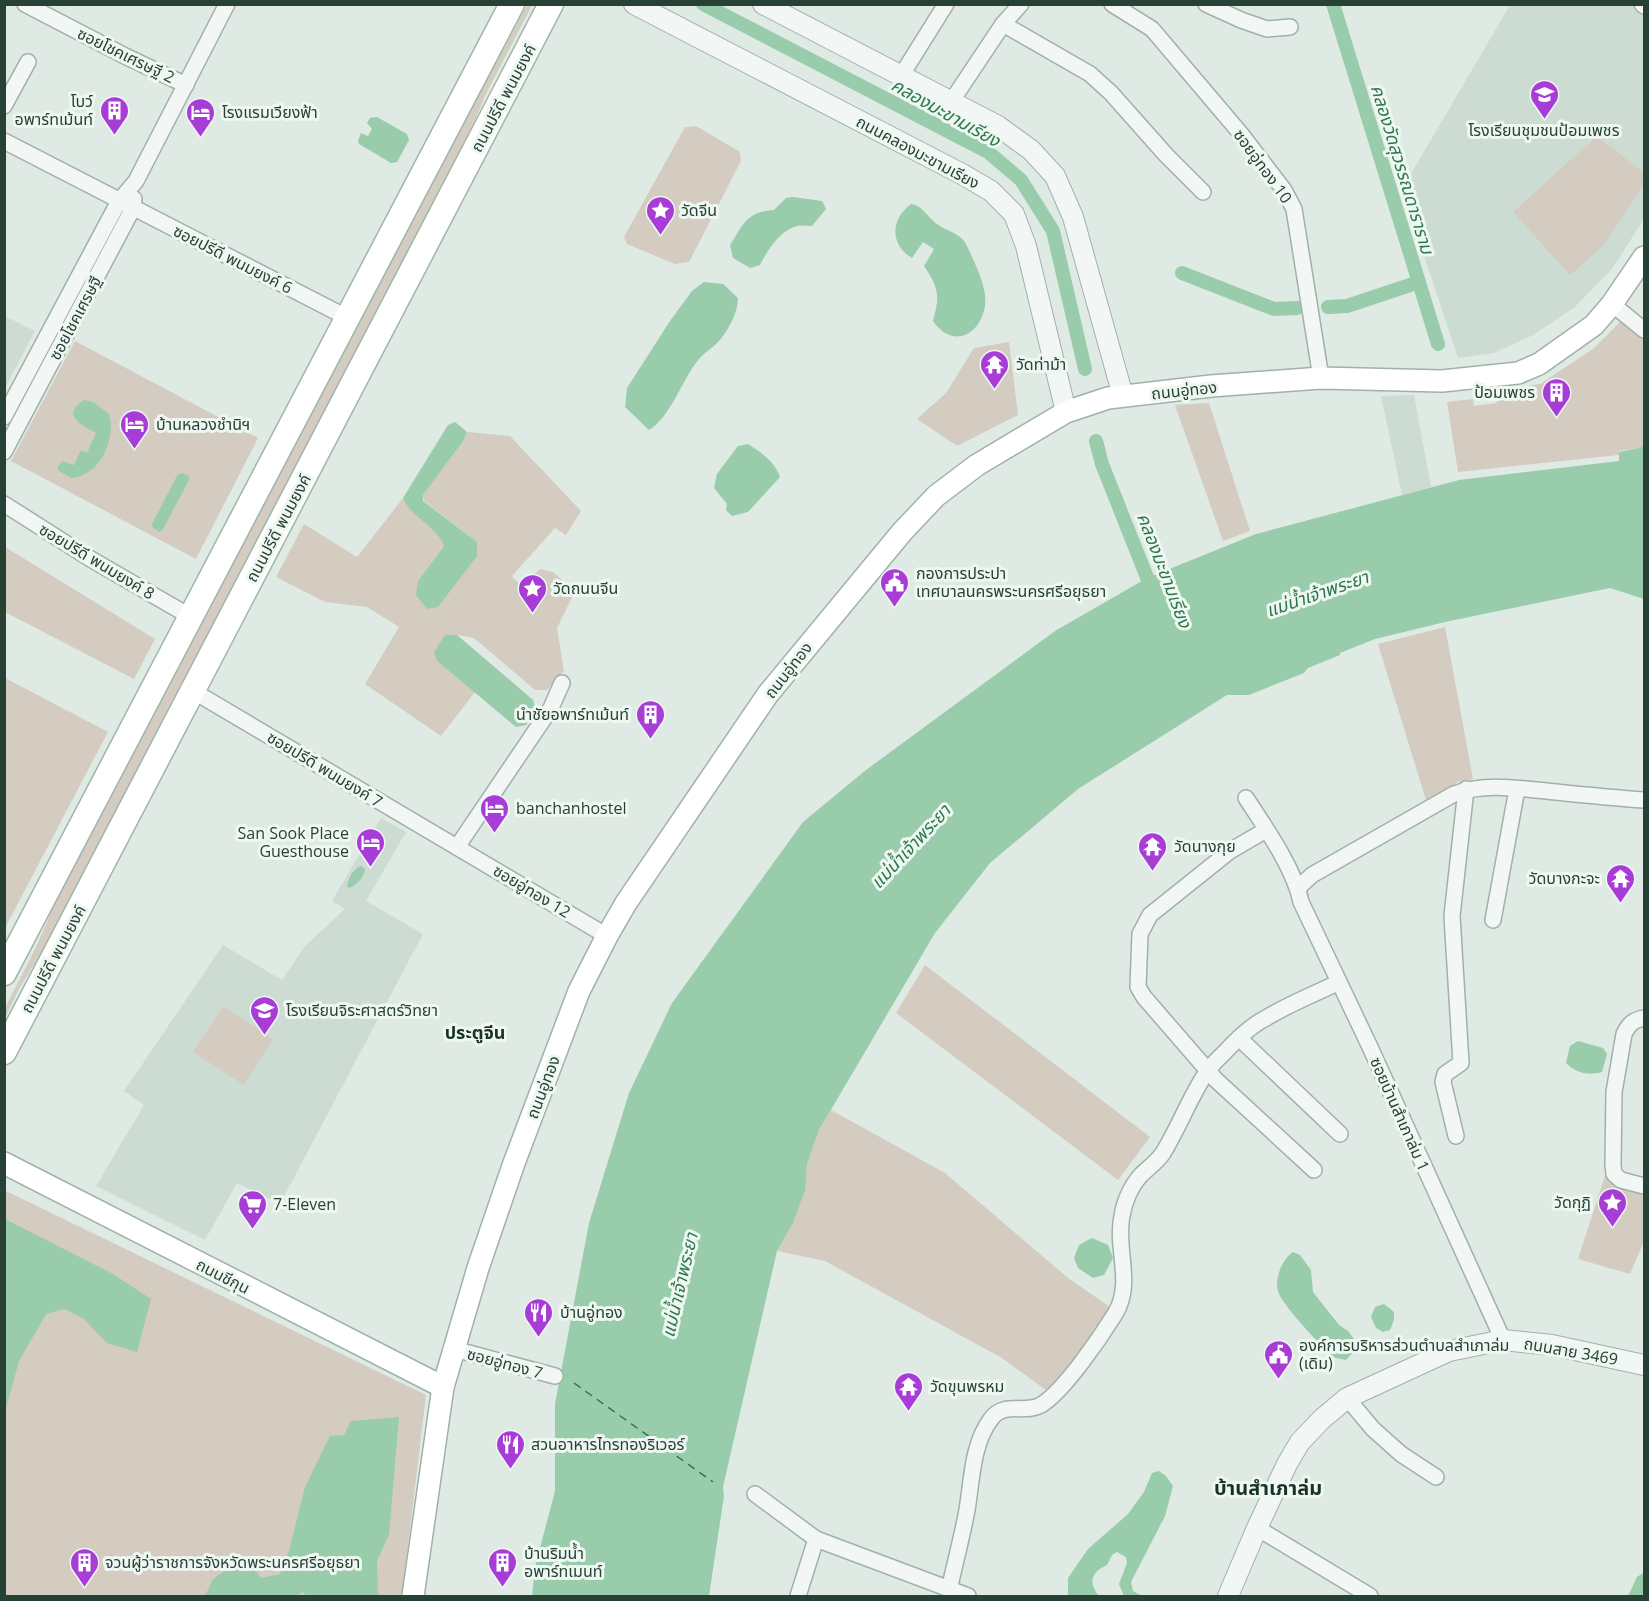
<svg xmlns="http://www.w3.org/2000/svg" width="1649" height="1601" font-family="'Open Sans','Noto Sans Thai',sans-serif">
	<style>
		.built { fill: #cddcd3 }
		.green { fill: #d4ccc0 }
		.water { fill: #98ccab }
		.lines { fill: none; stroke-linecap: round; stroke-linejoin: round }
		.canal { stroke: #98ccab; stroke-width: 14 }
		.ferry { stroke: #2e784c; stroke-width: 1.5; stroke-dasharray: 8 6; stroke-linecap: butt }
		.minor-casing { stroke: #a0b1a8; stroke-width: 18 }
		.tertiary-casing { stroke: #a0b1a8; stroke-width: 22 }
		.secondary-casing { stroke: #a0b1a8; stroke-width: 24 }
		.primary-casing { stroke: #9eb6a9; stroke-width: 27 }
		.minor { stroke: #f2f7f5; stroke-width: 15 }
		.tertiary { stroke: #f2f7f5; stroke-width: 20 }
		.secondary { stroke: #fff; stroke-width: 21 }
		.primary { stroke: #fff; stroke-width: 24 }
		.labels { text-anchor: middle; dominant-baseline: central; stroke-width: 6; stroke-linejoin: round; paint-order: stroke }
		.street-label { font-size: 16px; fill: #274234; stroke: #eff7f2 }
		.poi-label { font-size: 16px; fill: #274234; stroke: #eff7f2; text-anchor: start }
		.water-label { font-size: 18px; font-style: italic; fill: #2e784c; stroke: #eff7f2 }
		.neighbourhood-label { font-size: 18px; font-weight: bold; fill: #193326; stroke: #eff7f2 }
		.quarter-label { font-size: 20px; font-weight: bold; fill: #193326; stroke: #eff7f2 }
	</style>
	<rect width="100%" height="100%" fill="#dfeae4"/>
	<g class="built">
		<path d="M 1510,5 L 1634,5 L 1644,11 L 1644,219 L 1612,269 L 1575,307 L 1533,335 L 1494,353 L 1458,358 L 1402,189 Z"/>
		<path d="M 5,316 L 35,331 L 5,388 L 4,387 Z"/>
		<path d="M 1414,395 L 1431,487 L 1402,495 L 1381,396 Z"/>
		<path d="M 381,818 L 406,832 L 366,901 L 423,934 L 280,1204 L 237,1183 L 205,1240 L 96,1186 L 144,1105 L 124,1091 L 223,945 L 282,980 L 305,946 L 345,909 L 332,901 Z"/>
	</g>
	<g class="green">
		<path d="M 527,5 L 532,5 L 485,96 L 453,172 L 76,896 L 19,989 L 5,1018 L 5,1008 L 37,945 L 74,859 L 454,129 L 505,47 Z"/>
		<path d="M 696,126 L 740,152 L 741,161 L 689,262 L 675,264 L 627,244 L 624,237 L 685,127 Z"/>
		<path d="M 1597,136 L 1644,173 L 1644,184 L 1604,245 L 1570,275 L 1513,212 Z"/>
		<path d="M 1624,318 L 1644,334 L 1644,444 L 1639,448 L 1619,451 L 1619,455 L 1458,472 L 1447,402 L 1473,399 L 1474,406 L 1497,403 L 1496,394 L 1505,389 L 1540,384 L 1593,349 Z"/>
		<path d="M 75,341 L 258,438 L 196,559 L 11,461 Z"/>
		<path d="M 1009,342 L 1018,415 L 957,446 L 917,419 L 946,393 L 974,348 Z"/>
		<path d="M 1209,403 L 1250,531 L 1223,541 L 1175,405 Z"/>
		<path d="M 467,432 L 510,436 L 581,511 L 566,535 L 555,528 L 512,576 L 521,586 L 540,569 L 553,572 L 575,591 L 557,628 L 564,671 L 547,690 L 535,690 L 474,638 L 457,635 L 437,661 L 475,692 L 441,736 L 365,684 L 399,627 L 367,607 L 325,602 L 276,577 L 304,524 L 357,557 L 403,498 C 412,518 436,525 444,546 L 418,581 L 477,542 L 424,501 L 423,495 L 464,440 Z"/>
		<path d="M 5,547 L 155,639 L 134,679 L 5,612 Z"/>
		<path d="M 1445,627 L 1473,779 L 1458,782 L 1426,800 L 1378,644 Z"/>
		<path d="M 5,678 L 108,732 L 5,928 Z"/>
		<path d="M 925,965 L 1150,1137 L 1118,1180 L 896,1013 Z"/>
		<path d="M 223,1006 L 273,1039 L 244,1085 L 193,1052 Z"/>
		<path d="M 831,1110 L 945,1173 L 1068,1278 L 1113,1309 L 1062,1376 L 1046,1390 L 1002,1358 L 825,1261 L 777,1251 L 793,1223 L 804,1190 L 807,1164 L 819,1130 Z"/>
		<path d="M 1605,1176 L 1644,1190 L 1644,1241 L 1630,1274 L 1578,1259 Z"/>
		<path d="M 4,1190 L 426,1395 L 402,1596 L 5,1596 Z"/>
	</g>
	<g class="water">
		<path d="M 377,117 L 407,134 L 409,140 L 397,162 L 391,163 L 359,144 L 358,141 L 361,133 L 368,136 L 372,129 L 367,123 L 370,118 Z"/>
		<path d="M 793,197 L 822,201 L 826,209 L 812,226 C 807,226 801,225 797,226 C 780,230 767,251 760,265 L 750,268 L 733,258 L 730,245 C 744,224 746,212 774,210 L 786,198 Z"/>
		<path d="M 911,204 C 924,206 928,219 940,226 C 946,230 954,232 960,237 C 966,241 969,251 972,257 C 979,272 989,294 984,311 C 976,339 950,346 933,321 C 940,296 939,288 924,266 L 934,249 L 923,242 L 912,258 C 889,244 891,219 911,204 Z"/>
		<path d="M 704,282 L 723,284 L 738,298 C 738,312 729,329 720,340 C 714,347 705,352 699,359 C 682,379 671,417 649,430 L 625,407 L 627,388 L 670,321 L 692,291 Z"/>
		<path d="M 84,400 L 93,402 L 109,414 C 117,439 99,477 71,478 L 59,471 L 57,468 L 62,461 L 74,465 L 81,450 L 87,453 L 96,433 C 82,425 60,415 84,400 Z"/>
		<path d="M 455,422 L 467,432 L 464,440 L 423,495 L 423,501 L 477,542 L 477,556 L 438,607 L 427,609 L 416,595 L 418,581 L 444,546 C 436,525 411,518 403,498 L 448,425 Z"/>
		<path d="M 748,444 C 762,453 775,462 780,477 L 748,512 L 732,516 L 726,510 L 727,504 L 714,488 L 717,474 L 738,446 Z"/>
		<path d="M 1644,444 L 1644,599 L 1610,588 L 1445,622 L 1375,639 L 1340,653 L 1340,655 L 1308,668 L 1304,673 L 1249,695 L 1227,695 L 1078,789 L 990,863 L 935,933 L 819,1130 L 807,1164 L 805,1190 L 793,1223 L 777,1251 L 723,1487 L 724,1496 L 709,1596 L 532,1596 L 535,1567 L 555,1491 L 555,1404 L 589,1223 L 629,1093 L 672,1003 L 803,822 L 866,770 L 1055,631 L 1147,578 L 1256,534 L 1459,480 L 1619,461 L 1619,452 L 1639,448 Z"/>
		<path d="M 182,473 L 189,476 L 189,480 L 162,531 L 160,532 L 153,528 L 152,524 L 178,474 Z"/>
		<path d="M 445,635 L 457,635 L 533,700 L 536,710 L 526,725 L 516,727 L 437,661 L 434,652 Z"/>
		<path d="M 361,866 L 365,869 C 364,877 357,885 349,888 L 347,886 C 349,877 353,869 361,866 Z"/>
		<path d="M 1578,1041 L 1603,1048 L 1607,1054 L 1602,1072 C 1588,1076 1576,1073 1566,1063 L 1570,1046 Z"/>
		<path d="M 5,1219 L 113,1274 L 151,1299 L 137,1352 L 107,1343 L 84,1319 L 65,1309 L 46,1314 L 19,1361 L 5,1412 Z"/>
		<path d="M 1092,1238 L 1108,1245 L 1113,1258 L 1104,1275 L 1093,1278 L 1078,1268 L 1074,1258 L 1079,1245 Z"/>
		<path d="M 1293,1252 L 1300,1255 L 1311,1270 L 1313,1292 L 1339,1325 L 1348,1331 L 1354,1339 L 1355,1350 L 1346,1360 C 1343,1359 1339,1359 1336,1358 C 1325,1352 1284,1306 1279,1294 C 1273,1281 1282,1259 1293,1252 Z"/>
		<path d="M 1384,1304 L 1394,1312 L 1394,1320 L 1390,1330 L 1383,1332 L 1376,1328 L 1371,1317 L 1375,1307 Z"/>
		<path d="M 399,1417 L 389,1534 L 377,1561 L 378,1596 L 306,1596 L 303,1592 L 295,1596 L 205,1596 L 213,1579 L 245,1556 L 261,1578 L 280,1574 L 289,1551 L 305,1487 L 330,1436 L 344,1435 L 351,1421 Z"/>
		<path d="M 1159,1471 L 1166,1476 L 1173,1486 L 1165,1516 L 1131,1582 L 1133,1591 L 1142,1596 L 1124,1596 L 1119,1584 L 1127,1563 L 1126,1557 L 1117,1552 L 1112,1555 L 1107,1565 C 1091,1572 1088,1583 1099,1596 L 1068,1596 L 1068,1578 L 1088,1549 L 1128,1514 L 1144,1492 L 1152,1473 Z"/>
		<path d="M 1643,1573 L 1644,1596 L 1628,1596 L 1637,1577 Z"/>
	</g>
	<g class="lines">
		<g class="canal">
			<path d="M 703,4 L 988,152 L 1021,180 L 1053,231 L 1085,369"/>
			<path d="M 1333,4 L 1438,344"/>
			<path d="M 1182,273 L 1274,309 L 1297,308"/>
			<path d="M 1328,307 L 1347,306 L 1419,282"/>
			<path d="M 1096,441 L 1102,464 L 1154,595"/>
		</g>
		<path class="ferry" d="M 574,1383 L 713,1482"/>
		<defs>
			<g id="minor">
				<path d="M 25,4 L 125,56 L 186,85"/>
				<path d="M 1112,4 L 1152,29 L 1241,134 L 1284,190 L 1294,209 L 1321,378"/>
				<path d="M 1206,4 L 1241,20 L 1267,29 L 1290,27"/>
				<path d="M 1642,4 L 1644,6"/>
				<path d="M 1003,24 L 1090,74 L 1111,93 L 1166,155 L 1203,192"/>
				<path d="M 901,76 L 946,4"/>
				<path d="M 951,102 L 1003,24 L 1021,4"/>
				<path d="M 4,106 L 28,62"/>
				<path d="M 4,141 L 348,318"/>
				<path d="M 1612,304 L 1644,330"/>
				<path d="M 4,417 L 119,201 L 136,181 L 227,4"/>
				<path d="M 4,452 L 133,208 L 134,199"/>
				<path d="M 4,504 L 89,558 L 191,617"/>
				<path d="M 193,691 L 607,936"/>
				<path d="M 1246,798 C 1265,827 1294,868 1301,902 L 1370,1047 L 1503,1340"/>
				<path d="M 1266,830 L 1230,851 L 1150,915 L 1140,934 L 1138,987 L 1144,997 L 1215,1079 L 1314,1170"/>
				<path d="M 457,847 L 551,708 L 562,683"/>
				<path d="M 1298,888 L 1312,875 L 1454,794 C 1486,782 1522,789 1556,792 C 1585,795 1615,798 1644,800"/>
				<path d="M 1493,920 L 1517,789"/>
				<path d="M 1644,1018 C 1633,1020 1629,1024 1624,1034 L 1614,1092 L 1613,1165 L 1614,1174 L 1621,1180 L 1644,1186"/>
				<path d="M 1239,1038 L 1340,1134"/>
				<path d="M 1456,1136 L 1443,1082 L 1445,1074 L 1461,1063 L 1452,916 L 1466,789"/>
				<path d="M 454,1349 L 555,1376"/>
				<path d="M 1347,1398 L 1373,1429 L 1401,1454 L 1436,1477"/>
				<path d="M 755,1494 L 816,1539 L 968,1596"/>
				<path d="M 1257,1528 L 1370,1596"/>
				<path d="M 949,1590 C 955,1563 962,1537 967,1510 C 972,1480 972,1444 991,1419 C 1004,1401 1025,1414 1041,1405 C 1064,1391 1100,1338 1115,1314 C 1134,1283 1115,1249 1122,1216 C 1124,1202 1131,1186 1141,1175 C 1148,1168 1157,1162 1163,1153 C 1179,1127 1189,1099 1206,1073 C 1211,1065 1218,1059 1224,1053 C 1236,1040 1250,1026 1266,1018 C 1289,1004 1315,994 1339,982"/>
				<path d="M 798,1596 L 816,1539"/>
			</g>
			<g id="tertiary">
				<path d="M 634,4 L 962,174 L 991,191 L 1014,214 L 1026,246 L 1066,412"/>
				<path d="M 763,4 L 998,126 L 1031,150 L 1055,176 L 1073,217 L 1123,396"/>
				<path d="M 1228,1596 L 1257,1528 L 1287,1464 L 1300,1442 L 1322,1419 L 1347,1398 L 1449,1351 L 1503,1340 L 1552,1345 L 1644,1365"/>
			</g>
			<g id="secondary">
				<path d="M 4,1163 L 443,1387"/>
				<path d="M 413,1596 L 443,1387 L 478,1268 L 514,1163 L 579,991 L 607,936 L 626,903 L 768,694 L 902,532 L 936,496 L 977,465 L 1066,412 L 1108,398 L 1211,386 L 1321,378 L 1442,381 L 1518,373 L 1539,364 L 1594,325 L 1612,304 L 1644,257"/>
			</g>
			<g id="primary">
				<path d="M 4,973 L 512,4"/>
				<path d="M 4,1052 L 551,4"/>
			</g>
		</defs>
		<use href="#minor" class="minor-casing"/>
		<use href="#tertiary" class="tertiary-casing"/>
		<use href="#secondary" class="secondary-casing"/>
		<use href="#primary" class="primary-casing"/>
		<use href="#minor" class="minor"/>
		<use href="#tertiary" class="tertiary"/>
		<use href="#secondary" class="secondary"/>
		<use href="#primary" class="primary"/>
	</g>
	<defs>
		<symbol id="school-pin" viewBox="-11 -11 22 30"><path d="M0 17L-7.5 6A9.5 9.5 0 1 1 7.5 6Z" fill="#a83cd7" stroke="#eff7f2"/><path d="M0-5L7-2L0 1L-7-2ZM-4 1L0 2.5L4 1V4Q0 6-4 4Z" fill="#fff"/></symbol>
		<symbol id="building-pin" viewBox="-11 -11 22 30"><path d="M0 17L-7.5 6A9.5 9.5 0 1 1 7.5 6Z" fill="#a83cd7" stroke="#eff7f2"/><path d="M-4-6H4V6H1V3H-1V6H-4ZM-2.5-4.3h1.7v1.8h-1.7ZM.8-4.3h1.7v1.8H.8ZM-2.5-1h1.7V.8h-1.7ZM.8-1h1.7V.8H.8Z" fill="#fff"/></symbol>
		<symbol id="hotel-pin" viewBox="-11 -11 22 30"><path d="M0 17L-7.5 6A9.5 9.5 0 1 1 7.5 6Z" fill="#a83cd7" stroke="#eff7f2"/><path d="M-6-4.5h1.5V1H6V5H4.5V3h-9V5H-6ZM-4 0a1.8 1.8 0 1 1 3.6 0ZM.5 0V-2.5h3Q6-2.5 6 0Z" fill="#fff"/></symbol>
		<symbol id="sight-pin" viewBox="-11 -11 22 30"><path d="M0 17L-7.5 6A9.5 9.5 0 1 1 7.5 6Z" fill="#a83cd7" stroke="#eff7f2"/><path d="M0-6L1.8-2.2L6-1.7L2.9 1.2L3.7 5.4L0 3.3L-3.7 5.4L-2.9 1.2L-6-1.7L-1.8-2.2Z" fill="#fff"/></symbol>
		<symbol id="temple-pin" viewBox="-11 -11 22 30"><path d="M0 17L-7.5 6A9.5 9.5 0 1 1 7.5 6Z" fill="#a83cd7" stroke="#eff7f2"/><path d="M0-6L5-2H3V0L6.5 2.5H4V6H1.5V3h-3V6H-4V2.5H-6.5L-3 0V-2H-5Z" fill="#fff"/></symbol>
		<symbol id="civic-pin" viewBox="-11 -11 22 30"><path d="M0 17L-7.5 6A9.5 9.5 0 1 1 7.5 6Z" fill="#a83cd7" stroke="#eff7f2"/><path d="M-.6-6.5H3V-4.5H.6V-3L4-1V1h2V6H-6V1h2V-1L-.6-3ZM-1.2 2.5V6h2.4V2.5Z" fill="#fff"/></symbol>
		<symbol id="supermarket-pin" viewBox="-11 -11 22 30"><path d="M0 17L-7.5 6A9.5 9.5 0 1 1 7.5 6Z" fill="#a83cd7" stroke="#eff7f2"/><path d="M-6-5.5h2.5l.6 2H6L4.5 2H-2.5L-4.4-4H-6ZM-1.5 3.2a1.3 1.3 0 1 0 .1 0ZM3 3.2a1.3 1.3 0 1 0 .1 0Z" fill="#fff"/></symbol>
		<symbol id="restaurant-pin" viewBox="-11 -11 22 30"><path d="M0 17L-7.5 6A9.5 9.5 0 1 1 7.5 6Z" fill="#a83cd7" stroke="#eff7f2"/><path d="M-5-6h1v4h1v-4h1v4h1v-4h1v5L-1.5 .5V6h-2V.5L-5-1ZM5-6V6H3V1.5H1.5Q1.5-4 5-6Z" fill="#fff"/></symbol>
	</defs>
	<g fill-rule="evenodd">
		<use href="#school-pin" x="1528" y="78" width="33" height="45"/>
		<use href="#building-pin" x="98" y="94" width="33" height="45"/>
		<use href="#hotel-pin" x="184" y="96" width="33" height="45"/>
		<use href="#sight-pin" x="644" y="194" width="33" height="45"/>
		<use href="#temple-pin" x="978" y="348" width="33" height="45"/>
		<use href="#building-pin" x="1540" y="376" width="33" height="45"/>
		<use href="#hotel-pin" x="118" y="408" width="33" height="45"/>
		<use href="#civic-pin" x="878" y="566" width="33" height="45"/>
		<use href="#sight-pin" x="516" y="572" width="33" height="45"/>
		<use href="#building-pin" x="634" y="698" width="33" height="45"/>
		<use href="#hotel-pin" x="478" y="792" width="33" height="45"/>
		<use href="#hotel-pin" x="354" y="826" width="33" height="45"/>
		<use href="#temple-pin" x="1136" y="830" width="33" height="45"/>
		<use href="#temple-pin" x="1604" y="862" width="33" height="45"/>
		<use href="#school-pin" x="248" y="994" width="33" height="45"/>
		<use href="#sight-pin" x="1596" y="1186" width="33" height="45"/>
		<use href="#supermarket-pin" x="236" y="1188" width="33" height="45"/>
		<use href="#restaurant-pin" x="522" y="1296" width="33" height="45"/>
		<use href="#civic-pin" x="1262" y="1338" width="33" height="45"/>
		<use href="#temple-pin" x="892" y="1370" width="33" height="45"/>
		<use href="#restaurant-pin" x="494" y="1428" width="33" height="45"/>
		<use href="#building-pin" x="68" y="1546" width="33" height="45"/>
		<use href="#building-pin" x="486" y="1546" width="33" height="45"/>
	</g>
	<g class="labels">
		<g class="street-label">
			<text transform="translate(126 55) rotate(26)">ซอยโชคเศรษฐี 2</text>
			<text transform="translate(503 98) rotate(-62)">ถนนปรีดี พนมยงค์</text>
			<text transform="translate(918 152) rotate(28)">ถนนคลองมะขามเรียง</text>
			<text transform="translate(1263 166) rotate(54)">ซอยอู่ทอง 10</text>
			<text transform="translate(233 259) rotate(27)">ซอยปรีดี พนมยงค์ 6</text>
			<text transform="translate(75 318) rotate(-62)">ซอยโชคเศรษฐี</text>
			<text transform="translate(1184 390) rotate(-6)">ถนนอู่ทอง</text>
			<text transform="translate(278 528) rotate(-62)">ถนนปรีดี พนมยงค์</text>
			<text transform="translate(97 561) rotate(31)">ซอยปรีดี พนมยงค์ 8</text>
			<text transform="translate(788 670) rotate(-52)">ถนนอู่ทอง</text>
			<text transform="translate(325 769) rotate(31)">ซอยปรีดี พนมยงค์ 7</text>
			<text transform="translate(532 891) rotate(31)">ซอยอู่ทอง 12</text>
			<text transform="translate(53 959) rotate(-62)">ถนนปรีดี พนมยงค์</text>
			<text transform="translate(543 1087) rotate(-69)">ถนนอู่ทอง</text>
			<text transform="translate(1400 1114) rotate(66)">ซอยบ้านสำเภาล่ม 1</text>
			<text transform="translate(223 1276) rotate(27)">ถนนชีกุน</text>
			<text transform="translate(1571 1351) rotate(10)">ถนนสาย 3469</text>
			<text transform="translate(505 1363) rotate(15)">ซอยอู่ทอง 7</text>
		</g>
		<g class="poi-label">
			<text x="93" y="101" text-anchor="end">โบว์<tspan x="93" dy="18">อพาร์ทเม้นท์</tspan></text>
			<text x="222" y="112">โรงแรมเวียงฟ้า</text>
			<text x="1544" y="130" text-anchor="middle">โรงเรียนชุมชนป้อมเพชร</text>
			<text x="681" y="210">วัดจีน</text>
			<text x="1016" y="364">วัดท่าม้า</text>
			<text x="1535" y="392" text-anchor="end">ป้อมเพชร</text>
			<text x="156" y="424">บ้านหลวงชำนิฯ</text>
			<text x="916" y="573">กองการประปา<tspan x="916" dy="18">เทศบาลนครพระนครศรีอยุธยา</tspan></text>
			<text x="553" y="588">วัดถนนจีน</text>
			<text x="629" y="714" text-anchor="end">นำชัยอพาร์ทเม้นท์</text>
			<text x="516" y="808">banchanhostel</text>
			<text x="349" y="833" text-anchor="end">San Sook Place<tspan x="349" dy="18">Guesthouse</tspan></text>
			<text x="1174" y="846">วัดนางกุย</text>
			<text x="1600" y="878" text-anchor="end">วัดบางกะจะ</text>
			<text x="286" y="1010">โรงเรียนจิระศาสตร์วิทยา</text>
			<text x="1591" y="1202" text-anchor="end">วัดกุฏิ</text>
			<text x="273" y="1204">7-Eleven</text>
			<text x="560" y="1312">บ้านอู่ทอง</text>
			<text x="1299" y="1345">องค์การบริหารส่วนตำบลสำเภาล่ม<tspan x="1299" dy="18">(เดิม)</tspan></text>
			<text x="930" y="1386">วัดขุนพรหม</text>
			<text x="531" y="1444">สวนอาหารไทรทองริเวอร์</text>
			<text x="524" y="1553">บ้านริมน้ำ<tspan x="524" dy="18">อพาร์ทเมนท์</tspan></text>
			<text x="105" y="1562">จวนผู้ว่าราชการจังหวัดพระนครศรีอยุธยา</text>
		</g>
		<g class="water-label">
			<text transform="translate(946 112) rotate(29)">คลองมะขามเรียง</text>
			<text transform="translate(1403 169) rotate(73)">คลองวัดสุวรรณดาราราม</text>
			<text transform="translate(1165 570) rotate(69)">คลองมะขามเรียง</text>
			<text transform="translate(1317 593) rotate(-19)">แม่น้ำเจ้าพระยา</text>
			<text transform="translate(910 846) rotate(-47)">แม่น้ำเจ้าพระยา</text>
			<text transform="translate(679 1285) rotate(-77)">แม่น้ำเจ้าพระยา</text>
		</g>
		<g class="neighbourhood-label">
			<text x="475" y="1032">ประตูจีน</text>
		</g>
		<g class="quarter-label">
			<text x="1268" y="1487">บ้านสำเภาล่ม</text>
		</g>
	</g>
	<rect width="1649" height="1601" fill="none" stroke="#274234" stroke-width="12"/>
</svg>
